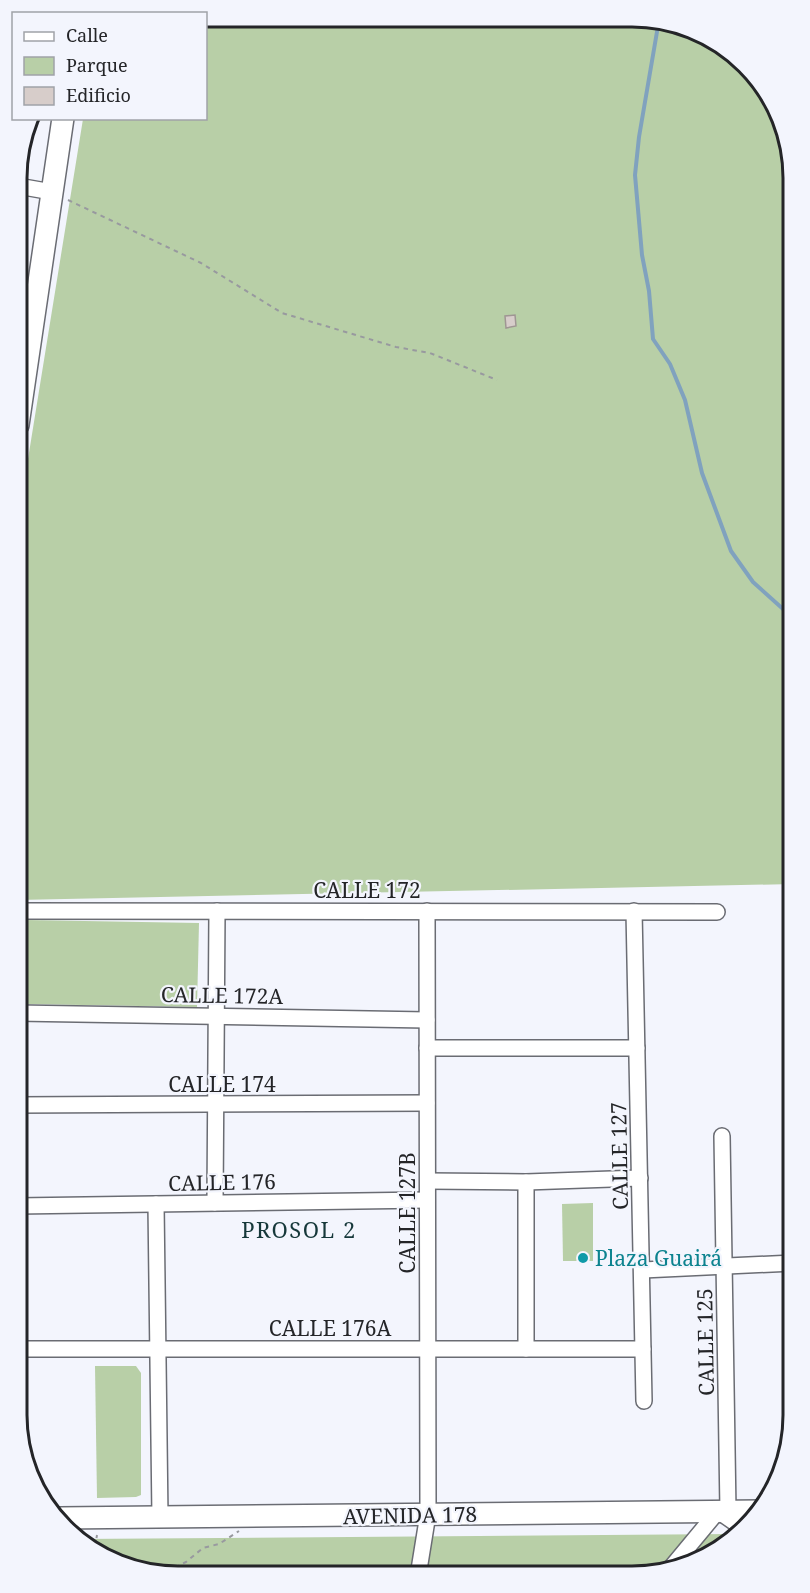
<svg xmlns="http://www.w3.org/2000/svg" width="810" height="1593" font-family="'Noto Serif',serif">
	<style>
		.green { fill: #b8cfa7 }
		.lines { fill: none; stroke-linecap: round; stroke-linejoin: round }
		.stream { stroke: #80a2be; stroke-width: 4 }
		.building { fill: #d7cdca; stroke: #9f9693; stroke-width: 1.5 }
		.lane-casing { stroke: #6a6c73; stroke-width: 10 }
		.street-casing { stroke: #6a6c73; stroke-width: 18 }
		.secondary-casing { stroke: #6a6c73; stroke-width: 24 }
		.path { stroke: #98999f; stroke-width: 2; stroke-dasharray: 4.5 4.5; stroke-linecap: butt }
		.lane { stroke: #fff; stroke-width: 8 }
		.street { stroke: #fff; stroke-width: 15 }
		.secondary { stroke: #fff; stroke-width: 21 }
		.culture-dot { fill: #0f9aa8; stroke: #f3f5fd; stroke-width: 2 }
		.labels { text-anchor: middle; dominant-baseline: central; stroke-width: 4.5; stroke-linejoin: round; paint-order: stroke }
		.street-label { font-size: 21px; fill: #242528; stroke: #f3f5fd }
		.culture-label { font-size: 21px; fill: #0d838f; stroke: #f3f5fd; text-anchor: start }
		.neighbourhood-label { font-size: 22px; letter-spacing: 1.5px; fill: #16383a; stroke: #f3f5fd }
		.rim { fill: none; stroke: #242528; stroke-width: 3 }
	</style>
	<rect width="100%" height="100%" fill="#f3f5fd"/>
	<g class="green">
		<path d="M 206,17 L 663,20 L 738,56 L 785,127 L 793,178 L 793,884 L 17,900 L 17,527 L 83,119 L 206,118 Z"/>
		<path d="M 27,920 L 199,923 L 197,1007 L 25,1004 Z"/>
		<path d="M 593,1203 L 593,1261 L 563,1261 L 562,1204 Z"/>
		<path d="M 95,1366 L 136,1366 L 141,1373 L 141,1495 L 136,1497 L 97,1498 Z"/>
		<path d="M 732,1534 L 683,1568 L 632,1576 L 157,1575 L 77,1539 Z"/>
	</g>
	<g class="lines">
		<path class="stream" d="M 659,20 L 639,137 L 635,175 L 642,255 L 649,291 L 653,339 L 670,364 L 685,400 L 702,473 L 731,551 L 753,582 L 793,618"/>
	</g>
	<path class="building" d="M 515,315 L 516,326 L 506,328 L 505,316 Z"/>
	<g class="lines">
		<defs>
			<path id="lane" d="M 790,945 L 793,978"/>
			<g id="street">
				<path d="M 18,186 L 52,192"/>
				<path d="M 17,911 L 717,912"/>
				<path d="M 634,911 L 644,1401"/>
				<path d="M 17,1013 L 427,1020"/>
				<path d="M 427,1048 L 637,1048"/>
				<path d="M 17,1105 L 427,1103"/>
				<path d="M 722,1136 L 728,1511"/>
				<path d="M 428,1181 L 526,1182 L 640,1178"/>
				<path d="M 215,1203 L 217,911"/>
				<path d="M 156,1204 L 160,1517"/>
				<path d="M 17,1206 L 427,1200"/>
				<path d="M 643,1270 L 793,1263"/>
				<path d="M 17,1349 L 643,1349"/>
				<path d="M 526,1349 L 526,1182"/>
				<path d="M 669,1570 L 718,1511 L 741,1527"/>
				<path d="M 418,1576 L 428,1514 L 427,911"/>
			</g>
			<g id="secondary">
				<path d="M 18,425 L 63,118"/>
				<path d="M 60,1518 L 761,1511"/>
			</g>
		</defs>
		<use href="#lane" class="lane-casing"/>
		<use href="#street" class="street-casing"/>
		<use href="#secondary" class="secondary-casing"/>
		<g class="path">
			<path d="M 68,200 L 201,263 L 282,313 L 396,347 L 430,353 L 497,380"/>
			<path d="M 95,1547 L 97,1535"/>
			<path d="M 149,1572 L 165,1572 L 186,1562 L 203,1548 L 219,1544 L 239,1531"/>
		</g>
		<use href="#lane" class="lane"/>
		<use href="#street" class="street"/>
		<use href="#secondary" class="secondary"/>
	</g>
	<circle class="culture-dot" cx="583" cy="1258" r="6"/>
	<g class="labels">
		<g class="street-label">
			<text x="367" y="890">CALLE 172</text>
			<text transform="translate(222 995) rotate(1)">CALLE 172A</text>
			<text x="222" y="1084">CALLE 174</text>
			<text transform="translate(619 1156) rotate(-91)">CALLE 127</text>
			<text transform="translate(222 1182) rotate(-1)">CALLE 176</text>
			<text transform="translate(407 1213) rotate(-90)">CALLE 127B</text>
			<text x="330" y="1328">CALLE 176A</text>
			<text transform="translate(705 1342) rotate(-91)">CALLE 125</text>
			<text transform="translate(410 1515) rotate(-1)">AVENIDA 178</text>
		</g>
		<g class="culture-label">
			<text x="595" y="1258">Plaza Guairá</text>
		</g>
		<g class="neighbourhood-label">
			<text x="299" y="1229">PROSOL 2</text>
		</g>
	</g>
	<path d="M0 0H810V1593H0ZM178 27H632A151 151 0 0 1 783 178V1415A151 151 0 0 1 632 1566H178A151 151 0 0 1 27 1415V178A151 151 0 0 1 178 27Z" fill="#f3f5fd" fill-rule="evenodd"/>
	<path class="rim" d="M178 27H632A151 151 0 0 1 783 178V1415A151 151 0 0 1 632 1566H178A151 151 0 0 1 27 1415V178A151 151 0 0 1 178 27Z"/>
	<rect x="12" y="12" width="195" height="108" fill="#f3f5fd" stroke="#a0a2a8" stroke-width="1.5"/>
	<rect x="24" y="32" width="30" height="9" fill="#ffffff" stroke="#a0a2a8" stroke-width="1.5"/>
	<text x="66" y="42" font-size="18" fill="#242528">Calle</text>
	<rect x="24" y="57" width="30" height="18" fill="#b8cfa7" stroke="#a0a2a8" stroke-width="1.5"/>
	<text x="66" y="72" font-size="18" fill="#242528">Parque</text>
	<rect x="24" y="87" width="30" height="18" fill="#d7cdca" stroke="#a0a2a8" stroke-width="1.5"/>
	<text x="66" y="102" font-size="18" fill="#242528">Edificio</text>
</svg>
